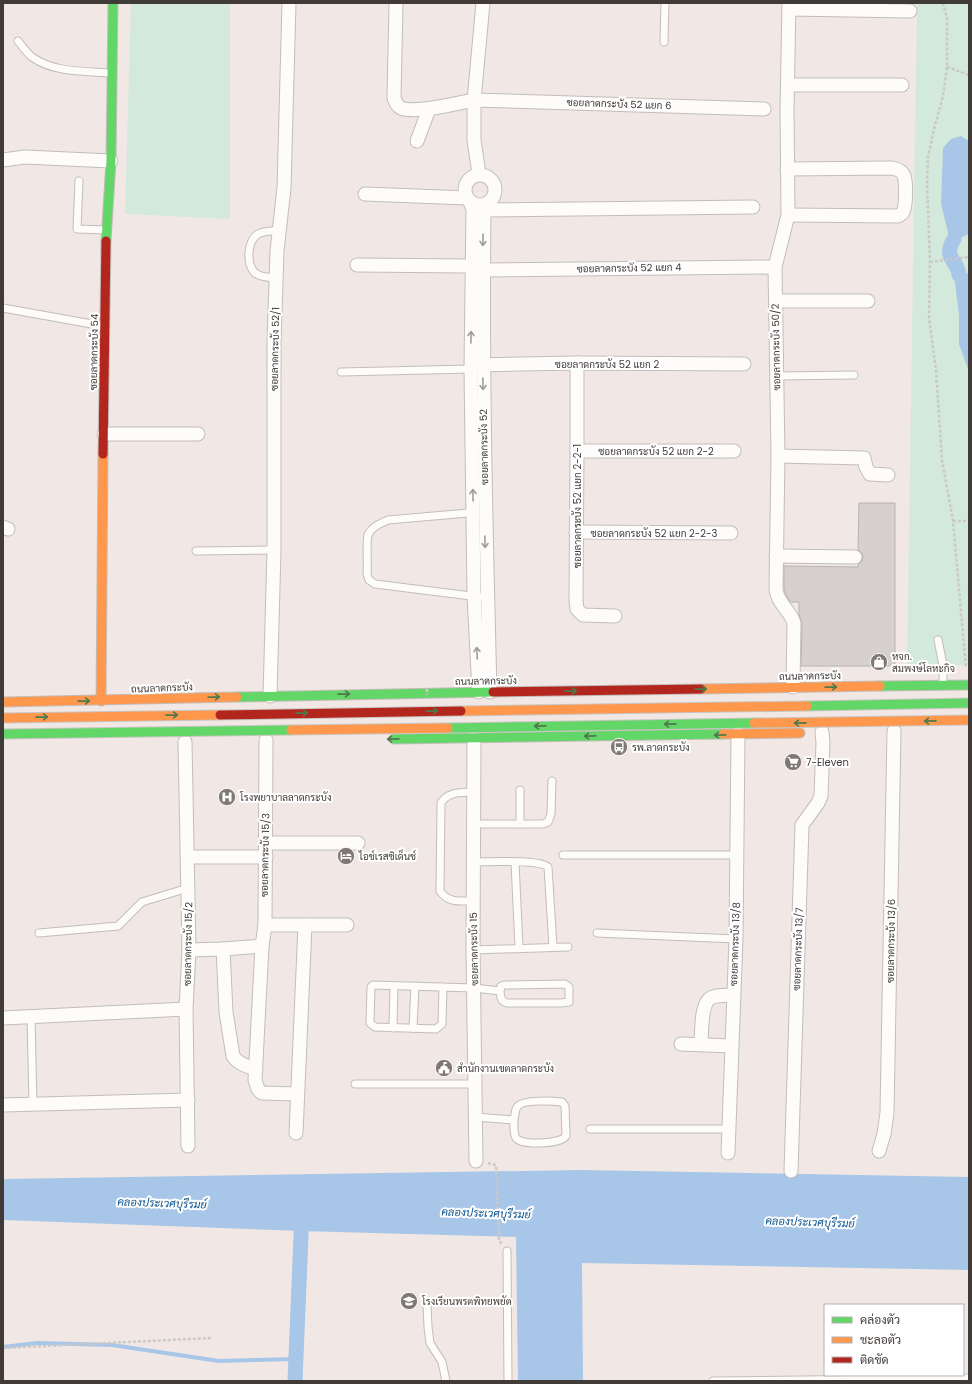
<svg xmlns="http://www.w3.org/2000/svg" width="972" height="1384" font-family="Poppins,Sarabun,sans-serif">
	<style>
		.green { fill: #d3e9db }
		.water { fill: #a8c6e7 }
		.lines { fill: none; stroke-linecap: round; stroke-linejoin: round }
		.stream { stroke: #a8c6e7; stroke-width: 4 }
		.canal { stroke: #a8c6e7; stroke-width: 15 }
		.building { fill: #d6d0d1; stroke: #b7b2b3 }
		.lane-casing { stroke: #c3bdba; stroke-width: 9 }
		.street-casing { stroke: #c3bdba; stroke-width: 15 }
		.fast-casing { stroke: #c3bdba; stroke-width: 11 }
		.slow-casing { stroke: #c3bdba; stroke-width: 11 }
		.jam-casing { stroke: #c3bdba; stroke-width: 11 }
		.path { stroke: #cbc8c6; stroke-width: 2.5; stroke-dasharray: 3 2; stroke-linecap: butt }
		.lane { stroke: #fdfcfb; stroke-width: 7 }
		.street { stroke: #fdfcfb; stroke-width: 13 }
		.fast { stroke: #63d668; stroke-width: 9 }
		.slow { stroke: #ff974d; stroke-width: 9 }
		.jam { stroke: #b3261e; stroke-width: 9 }
		.fast-bridge-casing { stroke: #c9c5c2; stroke-width: 11; stroke-linecap: butt }
		.slow-bridge-casing { stroke: #c9c5c2; stroke-width: 11; stroke-linecap: butt }
		.jam-bridge-casing { stroke: #c9c5c2; stroke-width: 11; stroke-linecap: butt }
		.path-bridge { stroke: #cbc8c6; stroke-width: 2.5; stroke-dasharray: 3 2; stroke-linecap: butt }
		.fast-bridge { stroke: #63d668; stroke-width: 9 }
		.slow-bridge { stroke: #ff974d; stroke-width: 9 }
		.jam-bridge { stroke: #b3261e; stroke-width: 9 }
		.oneway { stroke: #9f9c9a }
		.oneway2 { stroke: #4f794b }
		.labels { text-anchor: middle; dominant-baseline: central; stroke-width: 4; stroke-linejoin: round; paint-order: stroke }
		.street-label { font-size: 10px; fill: #413b38; stroke: #fff }
		.poi-label { font-size: 10px; fill: #413b38; stroke: #fff; text-anchor: start }
		.water-label { font-size: 11px; font-style: italic; fill: #0d538e; stroke: #fff }
	</style>
	<rect width="100%" height="100%" fill="#f1e8e5"/>
	<g class="green">
		<path d="M 131,3 L 230,3 L 230,219 L 125,214 Z"/>
		<path d="M 917,3 L 969,3 L 969,665 L 907,666 Z"/>
	</g>
	<g class="water">
		<path d="M 961,136 L 969,141 L 969,234 C 959,237 960,243 949,236 L 941,204 L 943,148 L 951,139 Z"/>
		<path d="M 967,273 L 969,275 L 969,372 L 959,344 L 959,315 L 955,282 L 959,275 Z"/>
		<path d="M 581,1170 L 969,1177 L 969,1270 L 582,1263 L 583,1381 L 518,1381 L 516,1237 L 300,1231 L 3,1220 L 3,1179 Z"/>
	</g>
	<g class="lines">
		<path class="stream" d="M 3,1347 L 37,1343 L 112,1345 L 219,1361 L 295,1359"/>
		<g class="canal">
			<path d="M 954,239 C 942,259 958,260 959,275"/>
			<path d="M 295,1381 L 302,1212"/>
		</g>
	</g>
	<path class="building" d="M 859,503 L 895,503 L 895,666 L 801,666 L 802,623 L 799,614 L 799,602 L 790,602 L 786,595 L 784,588 L 784,566 L 858,567 L 858,564 L 862,561 L 863,557 L 862,553 L 858,550 Z"/>
	<g class="lines">
		<defs>
			<g id="lane">
				<path d="M 18,41 C 22,46 27,53 32,57 C 54,73 86,71 112,73"/>
				<path d="M 664,42 L 665,3"/>
				<path d="M 79,181 L 77,229 L 106,230"/>
				<path d="M 276,278 C 269,277 261,278 255,273 C 246,264 247,241 258,234 C 263,231 273,231 279,230"/>
				<path d="M 3,308 L 103,326"/>
				<path d="M 341,372 L 471,369"/>
				<path d="M 777,376 L 854,375"/>
				<path d="M 476,514 L 468,513 L 388,520 C 381,523 371,527 368,535 C 366,543 368,565 367,574 L 369,580 L 375,584 L 487,598"/>
				<path d="M 196,551 L 274,550"/>
				<path d="M 938,640 L 943,665 L 943,683"/>
				<path d="M 520,790 L 520,824"/>
				<path d="M 474,824 L 543,824 L 548,822 L 551,814 L 552,781"/>
				<path d="M 563,855 L 736,855"/>
				<path d="M 474,862 C 488,862 539,859 548,867 L 553,947"/>
				<path d="M 515,862 L 519,948"/>
				<path d="M 473,901 C 460,901 448,903 440,891 L 441,803 C 448,791 462,793 474,792"/>
				<path d="M 39,933 L 118,926 L 142,902 L 188,888"/>
				<path d="M 597,933 L 736,939"/>
				<path d="M 473,950 L 568,947"/>
				<path d="M 443,987 L 442,1024 L 436,1029 L 375,1027 L 370,1023 L 371,987 L 373,985 L 474,988 L 500,991 L 501,986 L 504,985 L 565,984 L 569,987 L 569,1002 L 561,1003 L 507,1003 C 500,1001 501,997 500,991"/>
				<path d="M 31,1017 L 33,1104"/>
				<path d="M 393,1028 L 394,986"/>
				<path d="M 413,1028 L 415,986"/>
				<path d="M 355,1084 L 475,1084"/>
				<path d="M 475,1117 L 514,1120 C 514,1125 513,1133 516,1138 C 522,1146 561,1144 566,1136 L 565,1106 L 562,1102 C 553,1101 522,1099 517,1107 C 515,1110 515,1116 514,1120"/>
				<path d="M 590,1129 L 729,1129"/>
				<path d="M 507,1251 L 508,1381"/>
				<path d="M 427,1305 L 428,1327 L 430,1343 L 442,1362 L 446,1381"/>
				<path d="M 713,1381 L 969,1378"/>
			</g>
			<g id="street">
				<path d="M 396,3 L 394,98 C 396,103 397,106 401,108 C 415,114 459,103 474,100 L 764,109"/>
				<path d="M 789,3 L 787,109 L 788,215 L 775,267 L 778,456 L 776,589 C 777,603 790,610 794,623 L 793,687"/>
				<path d="M 789,9 L 910,11"/>
				<path d="M 788,85 L 902,85"/>
				<path d="M 417,141 L 429,109"/>
				<path d="M 3,160 L 25,157 L 111,161"/>
				<path d="M 787,169 L 892,168 C 896,169 901,170 903,174 C 907,178 906,207 903,212 C 902,214 900,215 898,216 L 788,215"/>
				<path d="M 479,174 L 474,140 L 474,100 L 483,3"/>
				<circle cx="480" cy="190" r="15"/>
				<path d="M 365,194 L 467,198"/>
				<path d="M 470,202 L 473,209 L 471,369 L 474,596 L 479,692"/>
				<path d="M 489,203 L 484,210 C 482,371 486,532 490,692"/>
				<path d="M 484,210 L 753,207"/>
				<path d="M 357,265 L 467,266 L 483,270 L 775,267"/>
				<path d="M 776,301 L 868,301"/>
				<path d="M 577,363 L 577,451 L 576,601 L 577,609 L 583,615 L 615,616"/>
				<path d="M 476,365 L 577,363 L 744,364"/>
				<path d="M 104,434 L 198,434"/>
				<path d="M 577,451 L 734,451"/>
				<path d="M 778,456 L 864,458 L 866,467 L 870,474 L 888,475"/>
				<path d="M 3,527 L 8,529"/>
				<path d="M 576,532 L 731,533"/>
				<path d="M 776,556 L 855,557"/>
				<path d="M 270,696 L 274,550 L 274,342 L 277,251 L 284,188 L 289,3"/>
				<path d="M 474,738 L 473,950 L 476,1161"/>
				<path d="M 266,740 L 265,925 L 262,946 L 255,1080 C 257,1086 257,1090 262,1093 L 297,1094"/>
				<path d="M 185,742 L 189,950 L 186,1009 L 188,1146"/>
				<path d="M 266,843 L 358,843"/>
				<path d="M 188,857 L 266,857"/>
				<path d="M 265,925 L 347,925"/>
				<path d="M 223,949 L 226,1012 L 233,1056 C 238,1064 247,1066 256,1069"/>
				<path d="M 189,950 L 223,949 L 262,946"/>
				<path d="M 3,1018 L 186,1009"/>
				<path d="M 681,1044 L 731,1046"/>
				<path d="M 701,1044 C 702,1033 700,1000 713,997 C 719,995 727,995 733,995"/>
				<path d="M 3,1105 L 188,1100"/>
				<path d="M 296,1133 L 305,925"/>
				<path d="M 879,1151 L 884,1134 L 887,1113 L 894,731"/>
				<path d="M 728,1153 L 736,939 L 738,734"/>
				<path d="M 791,1171 L 802,825 L 818,803 L 821,796 L 823,743 L 822,732"/>
			</g>
			<g id="fast">
				<path d="M 106,241 L 111,161 L 113,3"/>
				<path d="M 880,686 L 969,685"/>
				<path d="M 237,697 L 493,692"/>
				<path d="M 394,739 L 723,734"/>
			</g>
			<g id="slow">
				<path d="M 701,689 L 880,686"/>
				<path d="M 101,701 L 103,454"/>
				<path d="M 3,702 L 237,697"/>
				<path d="M 723,734 L 800,733"/>
			</g>
			<g id="jam">
				<path d="M 103,454 L 106,241"/>
				<path d="M 493,692 L 701,689"/>
			</g>
		</defs>
		<use href="#lane" class="lane-casing"/>
		<use href="#street" class="street-casing"/>
		<use href="#fast" class="fast-casing"/>
		<use href="#slow" class="slow-casing"/>
		<use href="#jam" class="jam-casing"/>
		<g class="path">
			<path d="M 943,3 L 947,18 L 947,67 L 943,96 L 934,129 L 928,158 L 927,184 L 930,262 L 929,318 L 936,371 L 942,460 L 953,521 L 966,668"/>
			<path d="M 947,67 L 969,75"/>
			<path d="M 930,262 L 969,257"/>
			<path d="M 953,521 L 969,521"/>
			<path d="M 488,1163 L 496,1165 L 499,1241 L 502,1244"/>
			<path d="M 3,1348 L 211,1338"/>
		</g>
		<use href="#lane" class="lane"/>
		<use href="#street" class="street"/>
		<use href="#fast" class="fast"/>
		<use href="#slow" class="slow"/>
		<use href="#jam" class="jam"/>
		<defs>
			<g id="fast-bridge">
				<path d="M 807,706 L 969,703"/>
				<path d="M 448,728 L 754,723"/>
				<path d="M 3,734 L 291,730"/>
			</g>
			<g id="slow-bridge">
				<path d="M 461,711 L 807,706"/>
				<path d="M 3,718 L 220,715"/>
				<path d="M 754,723 L 969,720"/>
				<path d="M 291,730 L 448,728"/>
			</g>
			<path id="jam-bridge" d="M 220,715 L 461,711"/>
		</defs>
		<use href="#fast-bridge" class="fast-bridge-casing"/>
		<use href="#slow-bridge" class="slow-bridge-casing"/>
		<use href="#jam-bridge" class="jam-bridge-casing"/>
		<path class="path-bridge" d="M 427,689 L 427,695"/>
		<use href="#fast-bridge" class="fast-bridge"/>
		<use href="#slow-bridge" class="slow-bridge"/>
		<use href="#jam-bridge" class="jam-bridge"/>
	</g>
	<defs><path id="oneway-shaft" d="M-6 0H5M1.5-3L5.5 0L1.5 3" fill="none" stroke-width="1.6" stroke-linecap="round" stroke-linejoin="round"/></defs>
	<g class="oneway">
		<use href="#oneway-shaft" transform="translate(483 240) rotate(91)"/>
		<use href="#oneway-shaft" transform="translate(471 337) rotate(-89)"/>
		<use href="#oneway-shaft" transform="translate(483 384) rotate(89)"/>
		<use href="#oneway-shaft" transform="translate(473 495) rotate(-91)"/>
		<use href="#oneway-shaft" transform="translate(485 542) rotate(89)"/>
		<use href="#oneway-shaft" transform="translate(477 653) rotate(-93)"/>
	</g>
	<g class="oneway2">
		<use href="#oneway-shaft" transform="translate(831 687) rotate(-1)"/>
		<use href="#oneway-shaft" transform="translate(701 689) rotate(-1)"/>
		<use href="#oneway-shaft" transform="translate(571 691) rotate(-1)"/>
		<use href="#oneway-shaft" transform="translate(344 694) rotate(-1)"/>
		<use href="#oneway-shaft" transform="translate(214 697) rotate(-2)"/>
		<use href="#oneway-shaft" transform="translate(84 701) rotate(-1)"/>
		<use href="#oneway-shaft" transform="translate(432 711) rotate(-1)"/>
		<use href="#oneway-shaft" transform="translate(302 713) rotate(-1)"/>
		<use href="#oneway-shaft" transform="translate(172 715) rotate(-1)"/>
		<use href="#oneway-shaft" transform="translate(42 717) rotate(-1)"/>
		<use href="#oneway-shaft" transform="translate(930 721) rotate(179)"/>
		<use href="#oneway-shaft" transform="translate(800 723) rotate(179)"/>
		<use href="#oneway-shaft" transform="translate(670 724) rotate(179)"/>
		<use href="#oneway-shaft" transform="translate(540 726) rotate(179)"/>
		<use href="#oneway-shaft" transform="translate(720 735) rotate(179)"/>
		<use href="#oneway-shaft" transform="translate(590 736) rotate(179)"/>
		<use href="#oneway-shaft" transform="translate(393 739) rotate(179)"/>
	</g>
	<defs>
		<symbol id="shop-disc" viewBox="-11 -11 22 22"><circle r="9.5" fill="#7f7875" stroke="#fff"/><path d="M-5-2.5h2.3a2.7 3.5 0 0 1 5.4 0H5L5.5 6h-11ZM-1.5-2.5h3a1.5 2.3 0 0 0-3 0Z" fill="#fff"/></symbol>
		<symbol id="bus-disc" viewBox="-11 -11 22 22"><circle r="9.5" fill="#7f7875" stroke="#fff"/><path d="M-5-6H5V4H4V6H2V4H-2V6H-4V4H-5ZM-3.5-4V0h7V-4ZM-3.5 1.2v1.5H-2V1.2ZM2 1.2v1.5H3.5V1.2Z" fill="#fff"/></symbol>
		<symbol id="supermarket-disc" viewBox="-11 -11 22 22"><circle r="9.5" fill="#7f7875" stroke="#fff"/><path d="M-6-5.5h2.5l.6 2H6L4.5 2H-2.5L-4.4-4H-6ZM-1.5 3.2a1.3 1.3 0 1 0 .1 0ZM3 3.2a1.3 1.3 0 1 0 .1 0Z" fill="#fff"/></symbol>
		<symbol id="hospital-disc" viewBox="-11 -11 22 22"><circle r="9.5" fill="#7f7875" stroke="#fff"/><path d="M-5-5h3v3.5h4V-5h3V5h-3V1.5h-4V5h-3Z" fill="#fff"/></symbol>
		<symbol id="hotel-disc" viewBox="-11 -11 22 22"><circle r="9.5" fill="#7f7875" stroke="#fff"/><path d="M-6-4.5h1.5V1H6V5H4.5V3h-9V5H-6ZM-4 0a1.8 1.8 0 1 1 3.6 0ZM.5 0V-2.5h3Q6-2.5 6 0Z" fill="#fff"/></symbol>
		<symbol id="civic-disc" viewBox="-11 -11 22 22"><circle r="9.5" fill="#7f7875" stroke="#fff"/><path d="M-.6-6.5H3V-4.5H.6V-3L4-1V1h2V6H-6V1h2V-1L-.6-3ZM-1.2 2.5V6h2.4V2.5Z" fill="#fff"/></symbol>
		<symbol id="school-disc" viewBox="-11 -11 22 22"><circle r="9.5" fill="#7f7875" stroke="#fff"/><path d="M0-5L7-2L0 1L-7-2ZM-4 1L0 2.5L4 1V4Q0 6-4 4Z" fill="#fff"/></symbol>
	</defs>
	<g fill-rule="evenodd">
		<use href="#shop-disc" x="869" y="652" width="20" height="20"/>
		<use href="#bus-disc" x="609" y="737" width="20" height="20"/>
		<use href="#supermarket-disc" x="783" y="752" width="20" height="20"/>
		<use href="#hospital-disc" x="217" y="787" width="20" height="20"/>
		<use href="#hotel-disc" x="336" y="846" width="20" height="20"/>
		<use href="#civic-disc" x="434" y="1058" width="20" height="20"/>
		<use href="#school-disc" x="399" y="1291" width="20" height="20"/>
	</g>
	<g class="labels">
		<g class="street-label">
			<text transform="translate(619 104) rotate(2)">ซอยลาดกระบัง 52 แยก 6</text>
			<text transform="translate(629 268) rotate(-1)">ซอยลาดกระบัง 52 แยก 4</text>
			<text transform="translate(776 347) rotate(-91)">ซอยลาดกระบัง 50/2</text>
			<text transform="translate(275 349) rotate(-89)">ซอยลาดกระบัง 52/1</text>
			<text transform="translate(94 352) rotate(-89)">ซอยลาดกระบัง 54</text>
			<text x="607" y="364">ซอยลาดกระบัง 52 แยก 2</text>
			<text transform="translate(484 447) rotate(-91)">ซอยลาดกระบัง 52</text>
			<text x="656" y="451">ซอยลาดกระบัง 52 แยก 2-2</text>
			<text transform="translate(577 506) rotate(-90)">ซอยลาดกระบัง 52 แยก 2-2-1</text>
			<text x="654" y="533">ซอยลาดกระบัง 52 แยก 2-2-3</text>
			<text transform="translate(810 676) rotate(-1)">ถนนลาดกระบัง</text>
			<text transform="translate(486 681) rotate(-1)">ถนนลาดกระบัง</text>
			<text transform="translate(162 688) rotate(-2)">ถนนลาดกระบัง</text>
			<text transform="translate(265 855) rotate(-89)">ซอยลาดกระบัง 15/3</text>
			<text transform="translate(891 941) rotate(-89)">ซอยลาดกระบัง 13/6</text>
			<text transform="translate(188 944) rotate(-89)">ซอยลาดกระบัง 15/2</text>
			<text transform="translate(735 944) rotate(-88)">ซอยลาดกระบัง 13/8</text>
			<text transform="translate(474 949) rotate(-91)">ซอยลาดกระบัง 15</text>
			<text transform="translate(798 949) rotate(-88)">ซอยลาดกระบัง 13/7</text>
		</g>
		<g class="poi-label">
			<text x="892" y="656">หจก.<tspan x="892" dy="12">สมพงษ์โลหะกิจ</tspan></text>
			<text x="632" y="747">รพ.ลาดกระบัง</text>
			<text x="806" y="762">7-Eleven</text>
			<text x="240" y="797">โรงพยาบาลลาดกระบัง</text>
			<text x="359" y="856">ไอช์เรสซิเด็นช์</text>
			<text x="457" y="1068">สำนักงานเขตลาดกระบัง</text>
			<text x="422" y="1301">โรงเรียนพรตพิทยพยัต</text>
		</g>
		<g class="water-label">
			<text transform="translate(162 1203) rotate(2)">คลองประเวศบุรีรมย์</text>
			<text transform="translate(486 1213) rotate(2)">คลองประเวศบุรีรมย์</text>
			<text transform="translate(810 1222) rotate(2)">คลองประเวศบุรีรมย์</text>
		</g>
	</g>
	<rect width="972" height="1384" fill="none" stroke="#413b38" stroke-width="8"/>
	<rect x="824" y="1304" width="140" height="72" fill="#ffffff" stroke="#b3b1af"/>
	<rect x="832" y="1317" width="20" height="6" fill="#63d668" stroke="#b3b1af"/>
	<text x="860" y="1324" font-size="12" fill="#413b38">คล่องตัว</text>
	<rect x="832" y="1337" width="20" height="6" fill="#ff974d" stroke="#b3b1af"/>
	<text x="860" y="1344" font-size="12" fill="#413b38">ชะลอตัว</text>
	<rect x="832" y="1357" width="20" height="6" fill="#b3261e" stroke="#b3b1af"/>
	<text x="860" y="1364" font-size="12" fill="#413b38">ติดขัด</text>
</svg>
